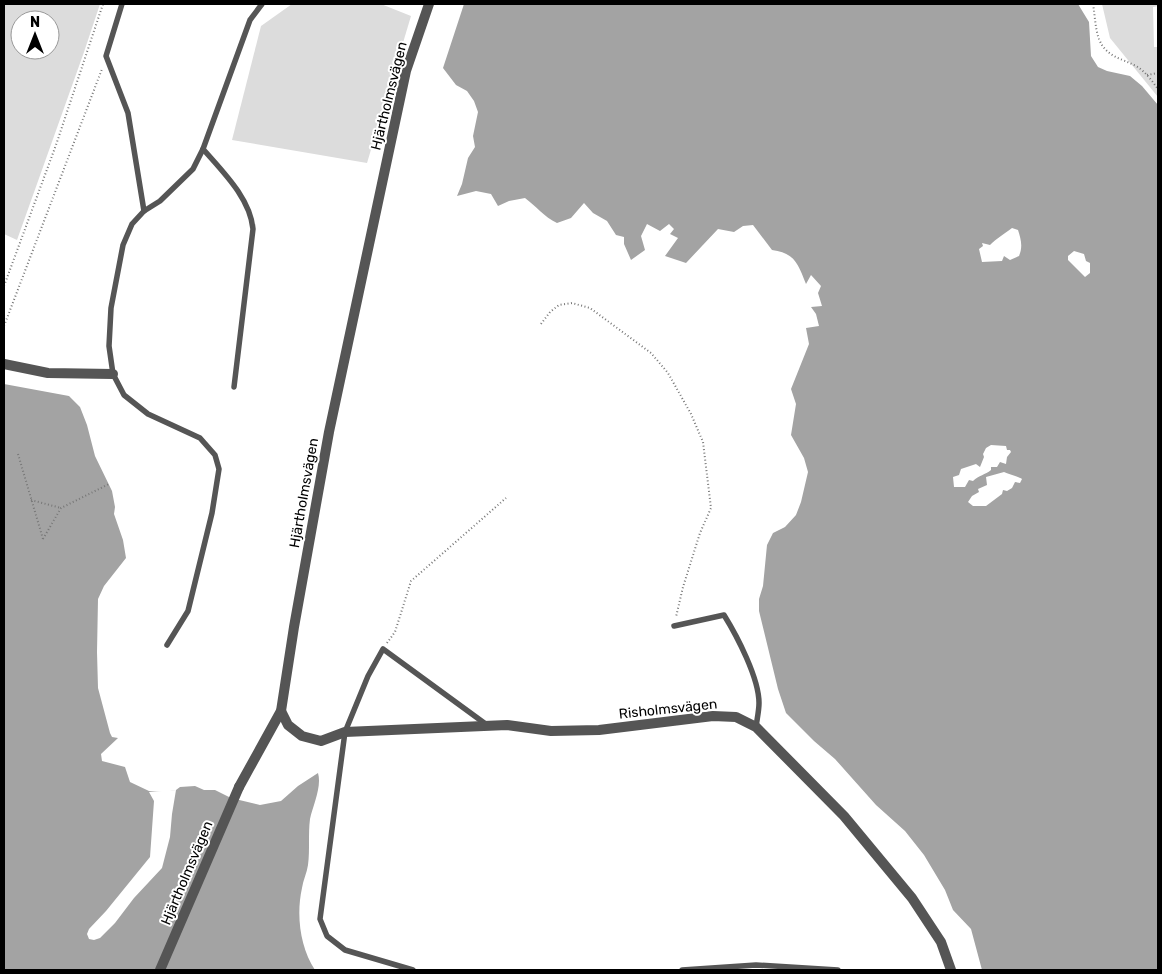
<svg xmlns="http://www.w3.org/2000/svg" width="1162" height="974" font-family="Rubik,sans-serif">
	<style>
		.green { fill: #dcdcdc; fill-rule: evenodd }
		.water { fill: #a3a3a3; fill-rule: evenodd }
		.pier { fill: #fff }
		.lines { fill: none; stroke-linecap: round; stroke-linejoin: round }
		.path { stroke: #777; stroke-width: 2; stroke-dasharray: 1 2.5; stroke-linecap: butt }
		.service { stroke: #555; stroke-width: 5.5 }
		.minor { stroke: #555; stroke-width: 10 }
		.minor-bridge { stroke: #555; stroke-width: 10 }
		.labels { text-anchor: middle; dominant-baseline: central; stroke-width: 4; stroke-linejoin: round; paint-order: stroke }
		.street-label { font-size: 14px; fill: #000; stroke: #fff }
	</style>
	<rect width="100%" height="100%" fill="#fff"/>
	<g class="green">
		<path d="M 4,4 L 100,4 L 84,52 L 17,240 L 4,234 ZM 20,20 L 50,20 L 50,50 L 20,50 Z"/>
		<path d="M 292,4 L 381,4 L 411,16 L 367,163 L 232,140 L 261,26 Z"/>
		<path d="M 1102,4 L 1158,4 L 1158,6 L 1153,7 L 1154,47 L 1158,47 L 1158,97 L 1110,38 Z"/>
	</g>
	<g class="water">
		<path d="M 464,4 L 1078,4 L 1089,22 L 1091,56 L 1098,67 L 1107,71 L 1130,76 L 1142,86 L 1158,105 L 1158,970 L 982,970 L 971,929 L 953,910 L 945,890 L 924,855 L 905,831 L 876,805 L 835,759 L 814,741 L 786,713 L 778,689 L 759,611 L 759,599 L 763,586 L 767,545 L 773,533 L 785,527 L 796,515 L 801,502 L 808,472 L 804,458 L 791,435 L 796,404 L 791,389 L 809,344 L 806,328 L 819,326 L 816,314 L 811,307 L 822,306 L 818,293 L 821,286 L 811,275 L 806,284 C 798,264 795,253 772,250 L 753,225 L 743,226 L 734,232 L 718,229 L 686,263 L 665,256 L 678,238 L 670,234 L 674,229 L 669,224 L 660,231 L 647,224 L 641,236 L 645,250 L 631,260 L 624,244 L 624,237 L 616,235 L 607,221 L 593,213 L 584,203 L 571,218 L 557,223 C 544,217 536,206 525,198 L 509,201 L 498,206 L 491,194 L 476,191 L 457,196 L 462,184 L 468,158 L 475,147 L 473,136 L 478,112 L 474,101 L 467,91 L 456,85 L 443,68 ZM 1012,228 L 1018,230 C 1021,239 1023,247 1019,256 L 1010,260 L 1004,256 L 1002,261 L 982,262 L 979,249 L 983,246 L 982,243 L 990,245 C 997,238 1004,234 1012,228 ZM 1074,251 L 1084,254 L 1086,261 L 1090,263 L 1090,273 L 1085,277 L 1068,260 L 1068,256 ZM 991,445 L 1006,446 L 1007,450 L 1010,450 L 1011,452 L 1007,457 L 1006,464 L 1000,462 L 997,467 L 991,467 L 991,470 C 985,475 979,475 973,481 L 969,480 L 965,487 L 954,487 L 953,477 L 959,475 L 961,469 L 976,464 L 980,467 L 984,457 L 983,454 L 986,448 ZM 1004,472 C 1009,474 1019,477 1022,479 L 1020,483 L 1015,482 L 1012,488 L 1007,491 L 1003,490 L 1002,494 L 986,506 L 973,506 L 968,502 L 972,496 L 979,492 L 978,489 L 987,485 L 986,477 Z"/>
		<path d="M 4,384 L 69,396 L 80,407 L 87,425 L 95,456 L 112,491 L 115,507 L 114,514 L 123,540 L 126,558 L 104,586 L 98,599 L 97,652 L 98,688 L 110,733 L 112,737 L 118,738 L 101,754 L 102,761 L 125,767 L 130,782 L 149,791 L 164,792 L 176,790 L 180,787 L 195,786 L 204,790 L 215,790 L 231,798 L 260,805 L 281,801 L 298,786 L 318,773 C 322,787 313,805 310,819 C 308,834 310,850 308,865 C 307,873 303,880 302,888 C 296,915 300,947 315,970 L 4,970 Z"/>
	</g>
	<path class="pier" d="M 176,790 L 172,814 L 170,837 L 162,868 L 134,898 L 115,923 L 100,938 L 94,940 L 89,939 L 87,934 L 89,929 L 106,911 L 150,857 L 154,801 L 149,792 Z"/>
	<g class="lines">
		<g class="path">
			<path d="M 1093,4 C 1095,15 1095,28 1099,39 C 1106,57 1121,58 1136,66 C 1145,71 1152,81 1158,89"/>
			<path d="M 1147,75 L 1158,73"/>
			<path d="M 4,286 L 56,145 L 103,4"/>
			<path d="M 541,324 L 550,312 L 559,305 L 572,303 L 590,308 L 651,353 L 668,373 L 691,414 L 703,442 L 711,508 L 700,533 L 683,587 L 676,617"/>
			<path d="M 4,326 L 102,69"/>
			<path d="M 18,454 L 43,539"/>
			<path d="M 31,500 L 61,508"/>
			<path d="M 43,539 L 61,508 L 109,484"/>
			<path d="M 387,643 L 395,632 L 411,581 L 506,498"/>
		</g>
		<g class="service">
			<path d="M 122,4 L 106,56 L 128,113 L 144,211"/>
			<path d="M 203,149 C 223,172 250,198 253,229 L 234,387"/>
			<path d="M 674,626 L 724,615 C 737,636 759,678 759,703 C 759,711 757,719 756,727"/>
			<path d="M 167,645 L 188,611 L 212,513 L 219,469 L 215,455 L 200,438 L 148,414 L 124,395 L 113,374 L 109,346 L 111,308 L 123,245 L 132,224 L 144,211 L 160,201 L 193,169 L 203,149 L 250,20 L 262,4"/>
			<path d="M 413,970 L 345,950 L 327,936 L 320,919 L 345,732 L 368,676 L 383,649 L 487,725"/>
			<path d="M 682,970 L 756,965 L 838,970"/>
		</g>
		<g class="minor">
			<path d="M 4,364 L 48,373 L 113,374"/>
			<path d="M 281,711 L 288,725 L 302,736 L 321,741 L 345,732 L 507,725 L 551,731 L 599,730 L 713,716 L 736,717 L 756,727 L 844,816 L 912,898 L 941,942 L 951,970"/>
			<path d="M 239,787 L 281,711 L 294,627 L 329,432 L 406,71 L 429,4"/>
		</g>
		<path class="minor-bridge" d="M 160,970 L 239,787"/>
	</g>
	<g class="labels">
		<g class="street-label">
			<text transform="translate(389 96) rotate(-76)">Hjärtholmsvägen</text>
			<text transform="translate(304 493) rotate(-80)">Hjärtholmsvägen</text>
			<text transform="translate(668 709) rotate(-6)">Risholmsvägen</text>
			<text transform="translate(187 873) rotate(-67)">Hjärtholmsvägen</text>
		</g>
	</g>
	<rect width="1162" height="974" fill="none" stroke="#000000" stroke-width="10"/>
	<g transform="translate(35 35)"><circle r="24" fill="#ffffff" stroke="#999999"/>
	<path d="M0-4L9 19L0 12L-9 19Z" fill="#000000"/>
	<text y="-8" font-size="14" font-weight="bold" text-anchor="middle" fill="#000000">N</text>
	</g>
</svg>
